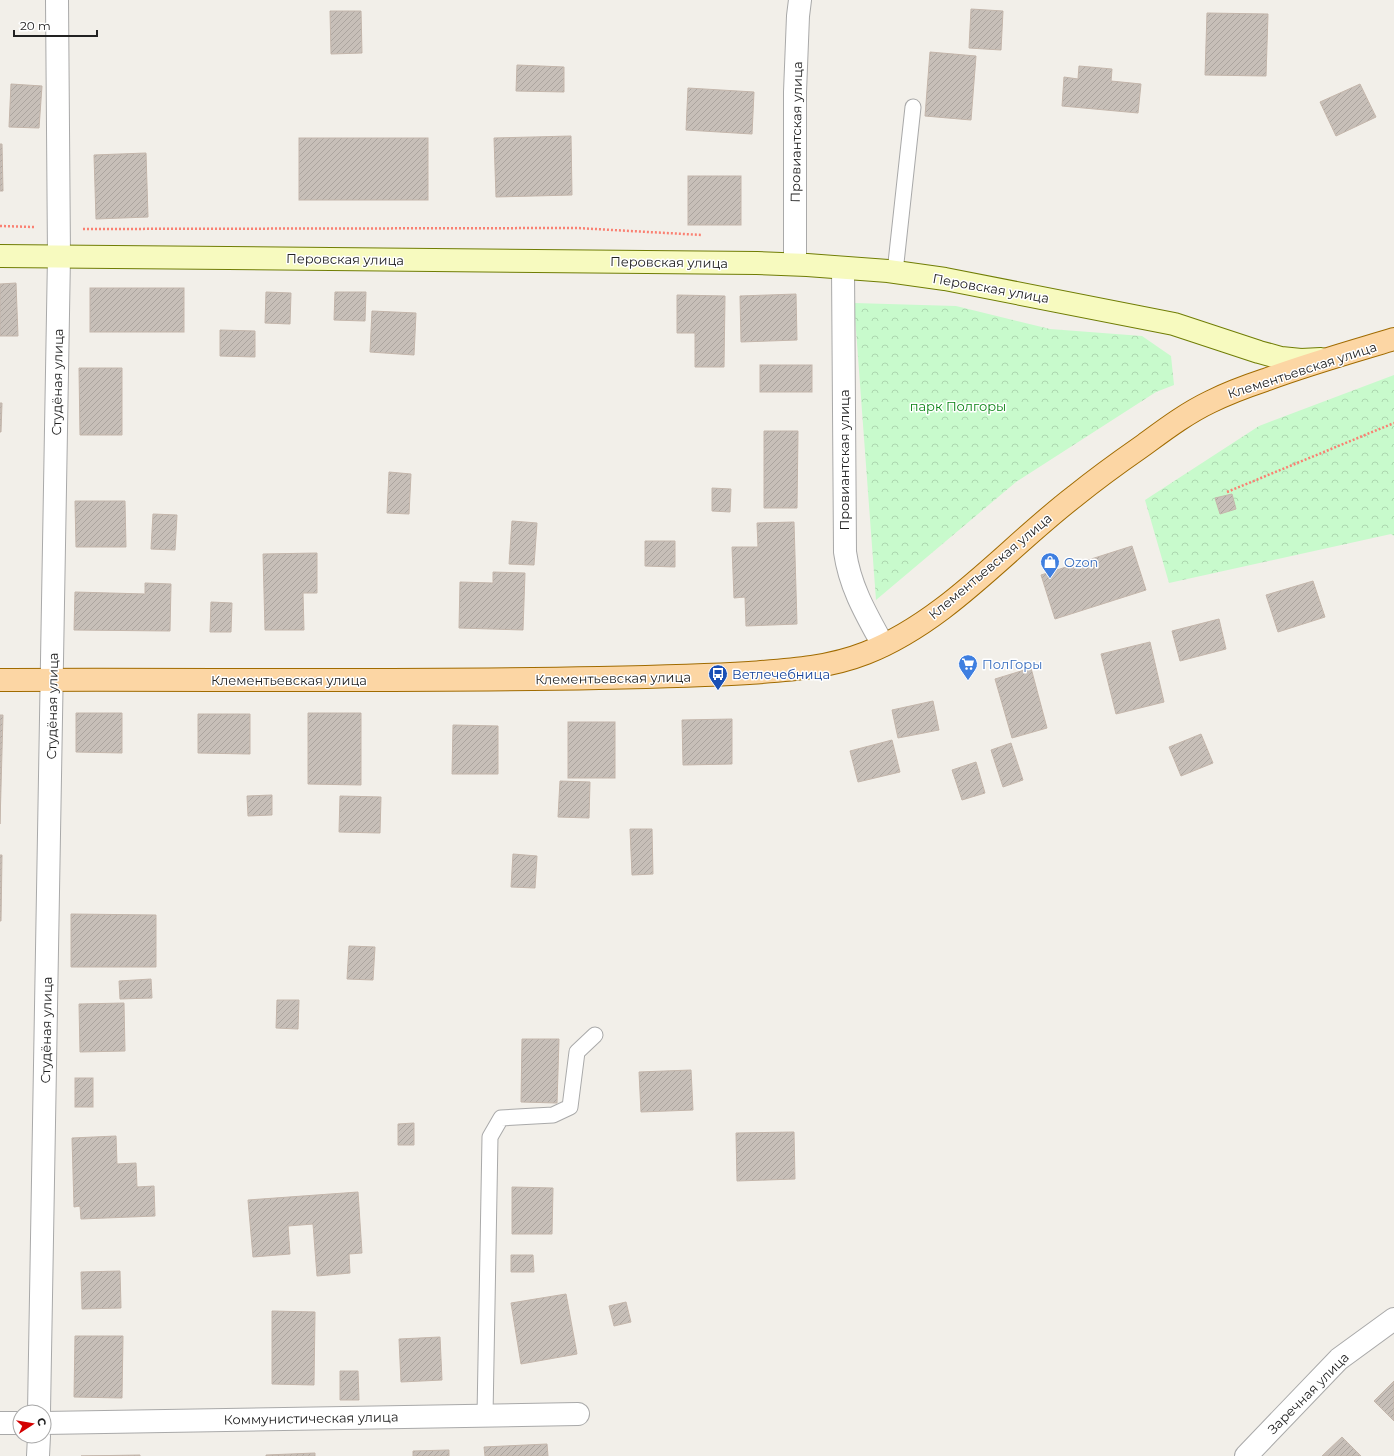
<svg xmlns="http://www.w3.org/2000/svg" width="1394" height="1456" font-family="Montserrat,sans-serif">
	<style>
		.park { fill: url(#park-crowns) }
		.building { fill: url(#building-hatch); stroke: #c4b6ab }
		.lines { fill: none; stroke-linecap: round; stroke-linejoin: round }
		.lane-casing { stroke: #a9a9a9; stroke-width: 17 }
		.street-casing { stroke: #a9a9a9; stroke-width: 24 }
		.secondary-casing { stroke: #707d05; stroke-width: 24 }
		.primary-casing { stroke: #a06b00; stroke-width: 24 }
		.path { stroke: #fa8072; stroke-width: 2.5; stroke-dasharray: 2 2; stroke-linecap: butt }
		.lane { stroke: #fff; stroke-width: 15 }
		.street { stroke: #fff; stroke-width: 22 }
		.secondary { stroke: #f7fabf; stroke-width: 22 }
		.primary { stroke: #fcd6a4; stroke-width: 22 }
		.labels { text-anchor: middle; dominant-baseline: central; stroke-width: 3; stroke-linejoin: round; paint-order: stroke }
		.street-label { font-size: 13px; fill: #222; stroke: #fff }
		.park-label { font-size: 13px; fill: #0c8416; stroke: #fff }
		.shop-label { font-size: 13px; fill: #366cbe; stroke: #fff; text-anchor: start }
		.transit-label { font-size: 13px; fill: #164399; stroke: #fff; text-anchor: start }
	</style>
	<defs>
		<pattern id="park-crowns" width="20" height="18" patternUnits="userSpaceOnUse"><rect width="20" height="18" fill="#c8facc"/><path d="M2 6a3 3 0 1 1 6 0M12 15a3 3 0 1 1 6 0" fill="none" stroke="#acd6af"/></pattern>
		<pattern id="building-hatch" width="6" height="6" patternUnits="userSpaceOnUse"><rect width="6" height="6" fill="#c7bfb8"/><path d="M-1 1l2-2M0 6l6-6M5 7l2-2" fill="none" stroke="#aba49e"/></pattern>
	</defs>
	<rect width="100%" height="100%" fill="#f2efe9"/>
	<g class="park">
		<path d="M 854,303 L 956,306 L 1050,329 L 1142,336 L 1171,356 L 1174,385 L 1156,392 L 1016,482 L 876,600 Z"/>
		<path d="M 1394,375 L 1394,536 L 1391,534 L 1169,583 L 1145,500 L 1259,426 Z"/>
	</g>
	<g class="building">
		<path d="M 971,9 L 1003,11 L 1001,50 L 969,48 Z"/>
		<path d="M 330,11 L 361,11 L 362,53 L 331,54 Z"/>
		<path d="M 1207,13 L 1268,14 L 1266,76 L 1205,75 Z"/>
		<path d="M 930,52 L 976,56 L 971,120 L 925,116 Z"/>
		<path d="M 517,65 L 564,67 L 564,92 L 516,91 Z"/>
		<path d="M 1079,66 L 1112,69 L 1111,81 L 1141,84 L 1138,113 L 1062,106 L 1064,77 L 1078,79 Z"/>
		<path d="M 11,84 L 42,86 L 39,128 L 9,127 Z"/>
		<path d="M 1360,84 L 1376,117 L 1336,136 L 1320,102 Z"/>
		<path d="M 688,88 L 754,92 L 752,134 L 686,130 Z"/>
		<path d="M 571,136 L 572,195 L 496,197 L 494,138 Z"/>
		<rect x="299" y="138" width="129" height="62"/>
		<path d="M 0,144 L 2,144 L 3,191 L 0,191 Z"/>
		<path d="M 146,153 L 148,217 L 96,219 L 94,155 Z"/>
		<rect x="688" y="176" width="53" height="49"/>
		<path d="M 16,283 L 18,336 L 0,336 L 0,284 Z"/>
		<rect x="90" y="288" width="94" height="44"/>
		<path d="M 266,292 L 291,293 L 290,324 L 265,323 Z"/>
		<path d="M 335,292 L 366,292 L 365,321 L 334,320 Z"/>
		<path d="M 796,294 L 797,340 L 741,342 L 740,296 Z"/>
		<path d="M 677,295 L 725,296 L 724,367 L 695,367 L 695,333 L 677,333 Z"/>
		<path d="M 372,311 L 416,313 L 414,355 L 370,352 Z"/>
		<path d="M 220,330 L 255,331 L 255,357 L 220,356 Z"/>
		<rect x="760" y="365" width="52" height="27"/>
		<path d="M 79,368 L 122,368 L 122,435 L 80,435 Z"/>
		<path d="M 0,403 L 2,403 L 1,432 L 0,432 Z"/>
		<path d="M 764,431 L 798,431 L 797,508 L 764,508 Z"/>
		<path d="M 389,472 L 411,474 L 409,514 L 387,513 Z"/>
		<path d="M 712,488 L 731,489 L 730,512 L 712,511 Z"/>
		<path d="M 1232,494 L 1236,509 L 1220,514 L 1215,498 Z"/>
		<path d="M 75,501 L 125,501 L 126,547 L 76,547 Z"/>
		<path d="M 153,514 L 177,515 L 175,550 L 151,549 Z"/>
		<path d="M 512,521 L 537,523 L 534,565 L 509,564 Z"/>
		<path d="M 794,522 L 797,624 L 746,626 L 745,597 L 734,598 L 732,547 L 758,547 L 757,523 Z"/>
		<path d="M 645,541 L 675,541 L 675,567 L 645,566 Z"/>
		<path d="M 1132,546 L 1146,590 L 1055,619 L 1041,575 Z"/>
		<path d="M 317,553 L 317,593 L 303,593 L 304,630 L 265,630 L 263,554 Z"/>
		<path d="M 493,572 L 525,573 L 523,630 L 459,628 L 460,582 L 493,583 Z"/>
		<path d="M 1313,581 L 1325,617 L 1278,632 L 1266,595 Z"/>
		<path d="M 145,583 L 171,584 L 170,631 L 74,630 L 75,592 L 145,594 Z"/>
		<path d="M 211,602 L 232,603 L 231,632 L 210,632 Z"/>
		<path d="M 1219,619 L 1226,649 L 1180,661 L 1172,631 Z"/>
		<path d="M 1150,642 L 1164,702 L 1116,714 L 1101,654 Z"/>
		<path d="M 1031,668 L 1047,728 L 1012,738 L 995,679 Z"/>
		<path d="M 933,701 L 939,730 L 898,738 L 892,710 Z"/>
		<path d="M 76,713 L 122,713 L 122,753 L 76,752 Z"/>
		<path d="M 308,713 L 361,713 L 361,785 L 308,784 Z"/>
		<path d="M 198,714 L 250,714 L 250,754 L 198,753 Z"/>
		<path d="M 0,715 L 3,715 L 0,824 Z"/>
		<path d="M 732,719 L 732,764 L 683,765 L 682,720 Z"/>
		<rect x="568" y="722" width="47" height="56"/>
		<path d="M 453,725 L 498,726 L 498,774 L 452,774 Z"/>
		<path d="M 1201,734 L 1213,763 L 1181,776 L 1169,747 Z"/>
		<path d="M 892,740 L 900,772 L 858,782 L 850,751 Z"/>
		<path d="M 1011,743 L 1023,780 L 1003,787 L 991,750 Z"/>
		<path d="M 976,762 L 985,793 L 962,800 L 952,770 Z"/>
		<path d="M 560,781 L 590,782 L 589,818 L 558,817 Z"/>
		<path d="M 272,795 L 272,815 L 248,816 L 247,796 Z"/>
		<path d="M 340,796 L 381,797 L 380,833 L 339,832 Z"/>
		<path d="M 630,829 L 652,829 L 653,874 L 632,875 Z"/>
		<path d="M 513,854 L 537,856 L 535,888 L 511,887 Z"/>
		<path d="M 0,855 L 2,855 L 1,921 L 0,921 Z"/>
		<path d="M 71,914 L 156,915 L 156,967 L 71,967 Z"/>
		<path d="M 349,946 L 375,947 L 373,980 L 347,979 Z"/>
		<path d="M 151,979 L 152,998 L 120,999 L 119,981 Z"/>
		<path d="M 277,1000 L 299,1000 L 298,1029 L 276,1028 Z"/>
		<path d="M 124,1003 L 125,1051 L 80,1052 L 79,1004 Z"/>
		<path d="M 522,1039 L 559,1039 L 557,1103 L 521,1102 Z"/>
		<path d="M 691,1070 L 693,1110 L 641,1112 L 639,1072 Z"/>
		<rect x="75" y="1078" width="18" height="29"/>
		<path d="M 414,1123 L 414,1145 L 398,1145 L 398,1124 Z"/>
		<path d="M 794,1132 L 795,1179 L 737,1181 L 736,1133 Z"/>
		<path d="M 116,1136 L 117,1164 L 136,1163 L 137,1187 L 154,1186 L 155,1216 L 81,1219 L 80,1206 L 74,1207 L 72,1138 Z"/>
		<path d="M 512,1187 L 553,1188 L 552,1234 L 512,1234 Z"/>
		<path d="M 358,1192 L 362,1253 L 349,1254 L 350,1273 L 317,1276 L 313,1224 L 288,1226 L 290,1254 L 253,1257 L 248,1200 Z"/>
		<path d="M 511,1255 L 533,1255 L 534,1272 L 511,1272 Z"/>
		<path d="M 120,1271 L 121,1308 L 82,1309 L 81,1272 Z"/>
		<path d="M 566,1294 L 577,1354 L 521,1364 L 511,1303 Z"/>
		<path d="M 626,1302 L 631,1322 L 614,1326 L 609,1306 Z"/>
		<path d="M 272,1311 L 315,1312 L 314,1385 L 272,1384 Z"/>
		<path d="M 75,1336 L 123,1336 L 122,1398 L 74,1397 Z"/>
		<path d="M 440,1337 L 442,1380 L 401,1382 L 399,1339 Z"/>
		<path d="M 340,1371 L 358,1371 L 359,1400 L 340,1400 Z"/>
		<path d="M 1394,1381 L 1394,1421 L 1374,1401 Z"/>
		<path d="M 1342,1437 L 1361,1456 L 1322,1456 Z"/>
		<path d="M 547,1444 L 548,1456 L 485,1456 L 484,1447 Z"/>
		<path d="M 449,1450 L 449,1456 L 413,1456 L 413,1451 Z"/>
		<path d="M 315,1453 L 315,1456 L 266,1456 L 266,1455 Z"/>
		<path d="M 140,1455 L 140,1456 L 81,1456 Z"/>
	</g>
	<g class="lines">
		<defs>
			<g id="lane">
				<path d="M 895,272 L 913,107"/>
				<path d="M 485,1416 L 490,1137 L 501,1118 L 553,1115 L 570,1107 L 577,1052 L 595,1035"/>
			</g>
			<g id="street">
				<path d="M 795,264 L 795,92 L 798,16 L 800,0"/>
				<path d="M 843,268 L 845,552 C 850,587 866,614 883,645"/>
				<path d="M 39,1412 L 59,256 L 57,0"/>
				<path d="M 0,1423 L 20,1423"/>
				<path d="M 44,1423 L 578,1414"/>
				<path d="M 38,1456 L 39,1436"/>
				<path d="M 1246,1456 L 1339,1359 L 1394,1319"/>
			</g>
			<path id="secondary" d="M 0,256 L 757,263 L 807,265 L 888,271 L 945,279 L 1174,324 L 1259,352 L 1281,358 L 1301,360 L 1321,359"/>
			<path id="primary" d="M 0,680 C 200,679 399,682 599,678 C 649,677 699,676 749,673 C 789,670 828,668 866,653 C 947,621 1007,548 1075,496 C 1096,479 1118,463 1141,447 C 1163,431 1185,414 1210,402 C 1228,393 1247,386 1265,380 C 1308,364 1351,352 1394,339"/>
		</defs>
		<use href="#lane" class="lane-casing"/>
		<use href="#street" class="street-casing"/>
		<use href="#secondary" class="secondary-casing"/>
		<use href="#primary" class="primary-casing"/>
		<g class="path">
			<path d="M 0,226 L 34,227"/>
			<path d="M 83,229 L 577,228 L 702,235"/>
			<path d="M 1227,492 L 1394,423"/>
		</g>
		<use href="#lane" class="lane"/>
		<use href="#street" class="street"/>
		<use href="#secondary" class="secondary"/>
		<use href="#primary" class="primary"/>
	</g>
	<defs>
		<symbol id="shop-pin" viewBox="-11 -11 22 30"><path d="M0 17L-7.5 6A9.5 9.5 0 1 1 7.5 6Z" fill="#3f7fe0" stroke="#fff"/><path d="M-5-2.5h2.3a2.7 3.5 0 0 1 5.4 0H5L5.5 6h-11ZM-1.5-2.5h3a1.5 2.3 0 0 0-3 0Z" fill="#fff"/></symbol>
		<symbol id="supermarket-pin" viewBox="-11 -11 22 30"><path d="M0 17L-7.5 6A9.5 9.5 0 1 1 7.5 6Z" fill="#3f7fe0" stroke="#fff"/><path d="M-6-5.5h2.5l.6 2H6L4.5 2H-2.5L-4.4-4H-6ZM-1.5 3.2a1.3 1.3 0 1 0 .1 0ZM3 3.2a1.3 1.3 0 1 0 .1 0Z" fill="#fff"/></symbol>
		<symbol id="bus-pin" viewBox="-11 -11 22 30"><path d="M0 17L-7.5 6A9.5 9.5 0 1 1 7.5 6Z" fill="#1a4fb4" stroke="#fff"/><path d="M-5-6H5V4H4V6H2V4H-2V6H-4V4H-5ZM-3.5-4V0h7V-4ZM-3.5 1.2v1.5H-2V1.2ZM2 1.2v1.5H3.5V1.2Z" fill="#fff"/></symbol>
	</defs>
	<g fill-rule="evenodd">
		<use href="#shop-pin" x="1039" y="551" width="22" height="30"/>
		<use href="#supermarket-pin" x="957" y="653" width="22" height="30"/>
		<use href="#bus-pin" x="707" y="663" width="22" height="30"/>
	</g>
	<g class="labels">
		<g class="street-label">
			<text transform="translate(796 132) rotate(-89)">Провиантская улица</text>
			<text transform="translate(345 259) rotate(1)">Перовская улица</text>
			<text transform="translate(669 262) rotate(1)">Перовская улица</text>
			<text transform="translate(991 288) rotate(10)">Перовская улица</text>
			<text transform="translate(1302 370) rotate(-18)">Клементьевская улица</text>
			<text transform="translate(57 382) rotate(-89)">Студёная улица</text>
			<text transform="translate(844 460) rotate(-90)">Провиантская улица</text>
			<text transform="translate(990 566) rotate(-40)">Клементьевская улица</text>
			<text transform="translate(613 678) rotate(-1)">Клементьевская улица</text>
			<text x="289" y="680">Клементьевская улица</text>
			<text transform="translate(52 706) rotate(-89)">Студёная улица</text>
			<text transform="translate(46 1030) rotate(-89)">Студёная улица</text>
			<text transform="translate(1308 1393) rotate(-45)">Заречная улица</text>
			<text transform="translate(311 1418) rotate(-1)">Коммунистическая улица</text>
		</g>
		<g class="park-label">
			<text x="958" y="406">парк Полгоры</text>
		</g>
		<g class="shop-label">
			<text x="1064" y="562">Ozon</text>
			<text x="982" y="664">ПолГоры</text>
		</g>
		<g class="transit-label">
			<text x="732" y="674">Ветлечебница</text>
		</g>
	</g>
	<g transform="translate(32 1424) rotate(78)"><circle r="19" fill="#ffffff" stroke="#a7a7a7"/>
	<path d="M0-3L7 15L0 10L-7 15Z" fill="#d40000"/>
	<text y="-6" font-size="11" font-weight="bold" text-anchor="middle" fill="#222222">С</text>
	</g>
	<path d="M14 30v6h83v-6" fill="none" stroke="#222222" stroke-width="2"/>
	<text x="20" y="30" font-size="12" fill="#222222" stroke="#ffffff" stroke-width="3" paint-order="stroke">20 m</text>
</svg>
